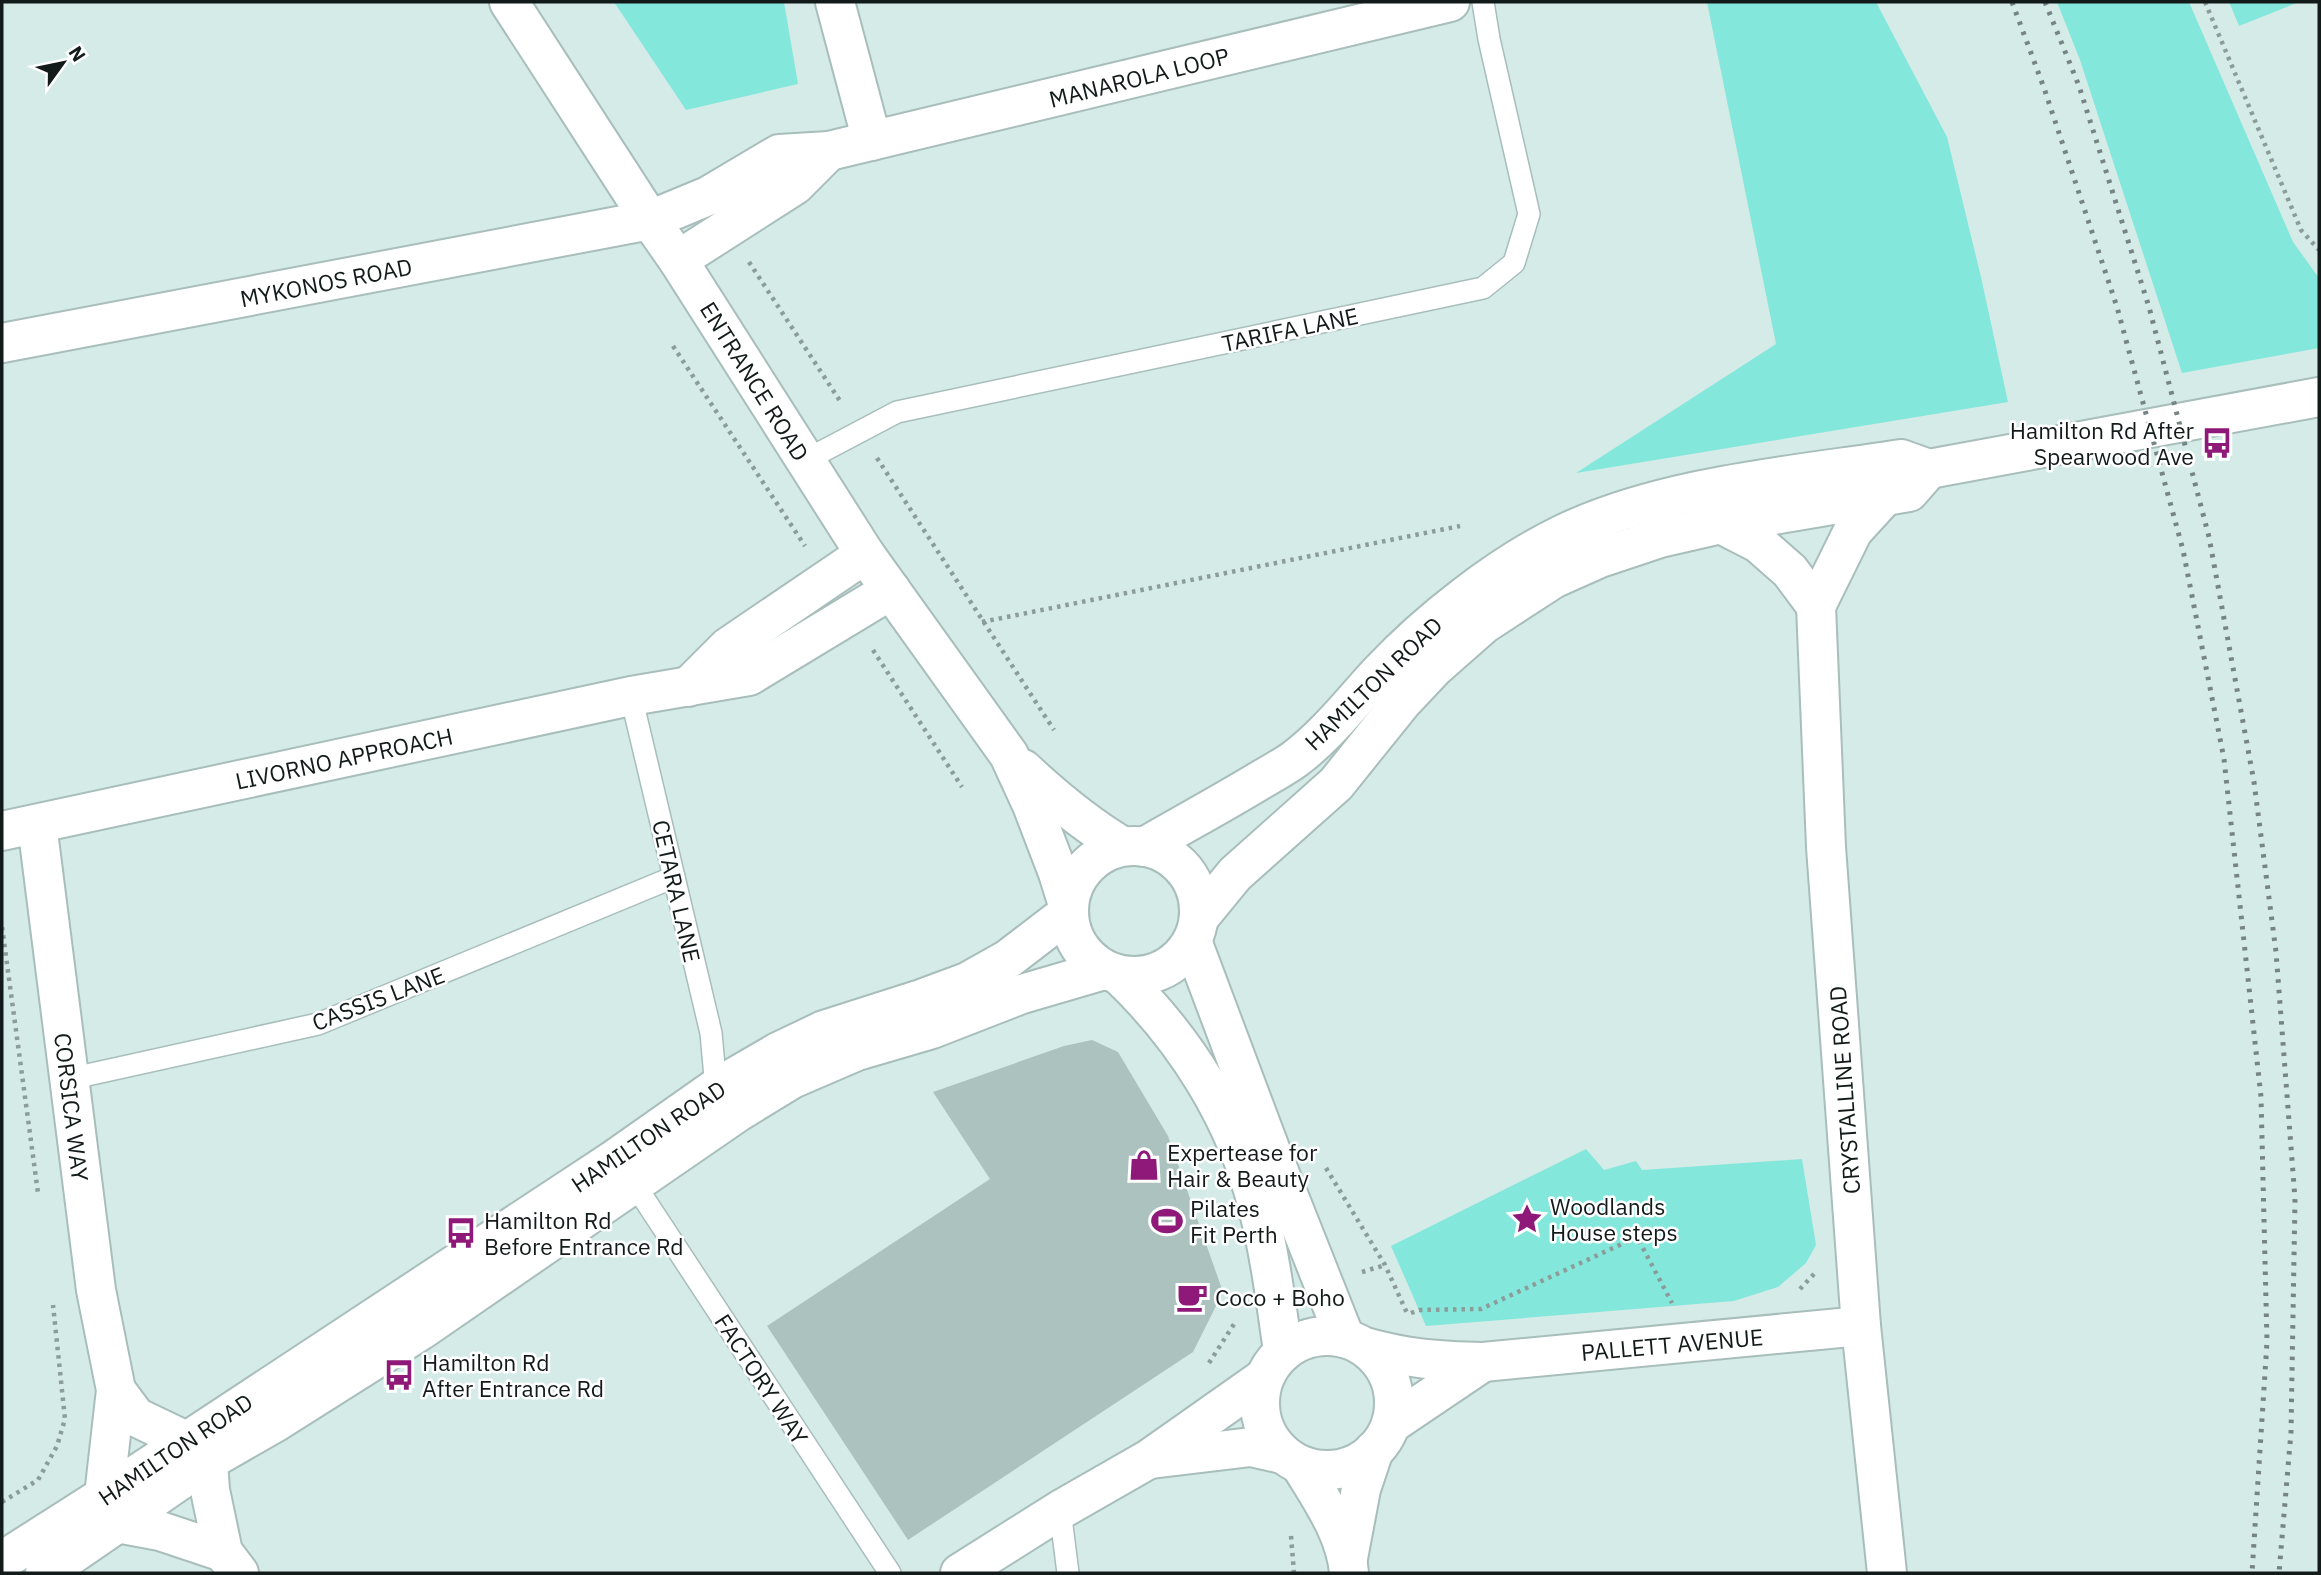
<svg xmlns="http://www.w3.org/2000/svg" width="2321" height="1575" font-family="'IBM Plex Sans',sans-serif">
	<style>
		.green { fill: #84e7dc }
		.building { fill: #acc2bf }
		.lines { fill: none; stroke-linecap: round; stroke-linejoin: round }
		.lane-casing { stroke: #a8bebb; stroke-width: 24 }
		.street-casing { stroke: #a8bebb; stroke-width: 42 }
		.secondary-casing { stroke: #a8bebb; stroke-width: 42 }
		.path { stroke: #8b9c99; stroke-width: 4.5; stroke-dasharray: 3.5 5; stroke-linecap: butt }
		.lane { stroke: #fff; stroke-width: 21 }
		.street { stroke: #fff; stroke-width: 38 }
		.secondary { stroke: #fff; stroke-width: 38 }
		.rail { stroke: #768583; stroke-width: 5; stroke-dasharray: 3.5 7; stroke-linecap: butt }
		.labels { text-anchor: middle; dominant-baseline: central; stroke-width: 5; stroke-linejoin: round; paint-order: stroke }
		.street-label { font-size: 23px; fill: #131b1a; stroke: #fff }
		.poi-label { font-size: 23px; fill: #131b1a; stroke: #fff; text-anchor: start }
	</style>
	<rect width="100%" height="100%" fill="#d5ebe8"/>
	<g class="green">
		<path d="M 614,2 L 784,2 L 798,84 L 686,110 Z"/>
		<path d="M 1707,2 L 1876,2 L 1947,137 L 1981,277 L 2008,402 L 1576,473 L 1776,344 Z"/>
		<path d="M 2057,2 L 2189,2 L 2293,242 L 2319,278 L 2319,348 L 2182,373 L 2080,60 Z"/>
		<path d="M 2229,2 L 2299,2 L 2239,26 Z"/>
		<path d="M 1586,1149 L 1604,1170 L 1636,1161 L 1642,1170 L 1802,1159 L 1816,1245 L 1806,1263 L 1778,1287 L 1734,1301 L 1426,1326 L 1391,1246 Z"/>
	</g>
	<path class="building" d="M 1092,1040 L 1118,1052 L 1168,1136 L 1223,1292 L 1193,1352 L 908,1540 L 767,1326 L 990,1179 L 933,1092 L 1064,1046 Z"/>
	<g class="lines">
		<defs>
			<g id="lane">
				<path d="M 806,460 L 897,412 L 1483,288 L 1514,263 L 1529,214 L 1489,39 L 1483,2"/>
				<path d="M 631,696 L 711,1033 L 716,1088"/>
				<path d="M 69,1079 L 318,1024 L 674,877"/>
				<path d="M 635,1185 L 890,1573"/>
				<path d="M 1060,1510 L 1068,1573"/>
			</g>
			<g id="street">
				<path d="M 509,2 L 650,220 L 678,260 L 865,554 L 1009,755 L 1032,805 L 1058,873 L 1068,905"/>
				<path d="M 835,2 L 872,141"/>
				<path d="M 678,260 L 795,185 L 829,151"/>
				<path d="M 2,343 L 650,220 L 708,196 L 779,154 L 829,151 L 1450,2"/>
				<path d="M 1885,496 L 1853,531 L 1816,606 L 1826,847 L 1861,1326 L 1887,1573"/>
				<path d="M 1721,524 L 1758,543 L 1790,571 L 1816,606"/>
				<path d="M 688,687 L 728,647 L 865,554"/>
				<path d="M 1023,769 C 1054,798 1085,824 1122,846"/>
				<path d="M 37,824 L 96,1290 L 116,1390 L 104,1496"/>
				<path d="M 2,831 L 631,696 L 749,676 L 891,590"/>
				<path d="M 1192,941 L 1272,1154 L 1345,1338"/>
				<path d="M 1119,975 C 1185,1038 1236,1119 1258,1208 C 1270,1254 1276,1303 1283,1351"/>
				<circle cx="1327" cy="1403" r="67"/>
				<path d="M 1365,1347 C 1408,1359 1438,1361 1483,1362 L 1861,1326"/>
				<path d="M 116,1390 L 136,1417 L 186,1441"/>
				<path d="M 1391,1424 L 1483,1362"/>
				<path d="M 1151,1459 L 1251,1447 L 1282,1454"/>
				<path d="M 208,1461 L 210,1490 L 223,1552 L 239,1573"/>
				<path d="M 1301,1466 C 1321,1499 1346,1534 1349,1573"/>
				<path d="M 117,1523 L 160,1531 L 223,1552"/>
				<path d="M 1348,1558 L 1361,1489 L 1374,1450"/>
				<path d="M 960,1573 L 1060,1510 L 1149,1459 L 1264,1378"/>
			</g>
			<g id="secondary">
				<circle cx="1134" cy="911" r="65"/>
				<path d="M 1144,847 C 1182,825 1221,804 1259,781 C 1271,774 1284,767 1295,759 C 1328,734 1352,702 1380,672 C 1428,621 1498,566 1561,535 C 1662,486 1791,476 1901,459 L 1929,469 L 2319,397"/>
				<path d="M 1199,918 L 1235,874 L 1336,784 L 1402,702 L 1434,668 L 1484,624 L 1553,579 L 1600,558 L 1660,538 L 1721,524 L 1909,492 L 1929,469"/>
				<path d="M 2,1561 L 104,1496 L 615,1159 L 716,1088 L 778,1052 L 824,1030 L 921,999 L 967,982 L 1008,959 L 1068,913"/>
				<path d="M 45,1573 L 208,1461 L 276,1422 L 420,1331 L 738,1112 L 792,1079 L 857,1051 L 932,1029 L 1022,994 L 1104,970"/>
			</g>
		</defs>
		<use href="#lane" class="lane-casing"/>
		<use href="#street" class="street-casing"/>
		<use href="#secondary" class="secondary-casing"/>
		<g class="path">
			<path d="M 2205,2 L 2301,230 L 2319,250"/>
			<path d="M 749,262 L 842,404"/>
			<path d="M 673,346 L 805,546"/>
			<path d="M 877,458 L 1054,730"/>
			<path d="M 982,622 L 1460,526"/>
			<path d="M 873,650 L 962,787"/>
			<path d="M 2,927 L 38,1193"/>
			<path d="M 1326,1168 L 1385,1265 L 1407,1313"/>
			<path d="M 1362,1272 L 1385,1265"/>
			<path d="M 1800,1289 L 1815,1273"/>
			<path d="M 1411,1313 L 1419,1310 L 1481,1309 L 1637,1237 L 1672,1303"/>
			<path d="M 1209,1363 L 1236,1321"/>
			<path d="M 2,1502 L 38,1480 L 57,1446 L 65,1419 L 53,1305"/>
			<path d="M 1291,1536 L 1294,1573"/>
		</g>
		<use href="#lane" class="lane"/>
		<use href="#street" class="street"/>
		<use href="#secondary" class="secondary"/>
		<g class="rail">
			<path d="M 2012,2 L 2044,88 L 2117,307 L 2183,550 L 2224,759 L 2261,1097 L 2267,1342 L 2252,1573"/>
			<path d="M 2045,2 L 2079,86 L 2149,307 L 2209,537 L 2254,782 L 2276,952 L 2295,1199 L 2291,1432 L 2279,1573"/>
		</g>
	</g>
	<defs>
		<symbol id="bus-bare" viewBox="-9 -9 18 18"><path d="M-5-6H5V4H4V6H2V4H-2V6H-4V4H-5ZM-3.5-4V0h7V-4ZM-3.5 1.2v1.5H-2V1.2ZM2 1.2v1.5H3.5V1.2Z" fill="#8e1979" stroke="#fff" stroke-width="2.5" paint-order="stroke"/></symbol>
		<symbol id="shop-bare" viewBox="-9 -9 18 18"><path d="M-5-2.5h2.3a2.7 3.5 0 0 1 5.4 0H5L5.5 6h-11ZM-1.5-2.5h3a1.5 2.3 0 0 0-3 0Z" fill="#8e1979" stroke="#fff" stroke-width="2.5" paint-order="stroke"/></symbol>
		<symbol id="sight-bare" viewBox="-9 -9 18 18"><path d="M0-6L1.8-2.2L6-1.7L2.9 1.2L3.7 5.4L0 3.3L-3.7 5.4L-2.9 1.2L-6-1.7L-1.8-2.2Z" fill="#8e1979" stroke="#fff" stroke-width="2.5" paint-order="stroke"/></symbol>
		<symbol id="stadium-bare" viewBox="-9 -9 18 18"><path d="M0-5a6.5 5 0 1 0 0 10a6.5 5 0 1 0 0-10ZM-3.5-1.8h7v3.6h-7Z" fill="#8e1979" stroke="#fff" stroke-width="2.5" paint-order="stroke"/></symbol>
		<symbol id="cafe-bare" viewBox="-9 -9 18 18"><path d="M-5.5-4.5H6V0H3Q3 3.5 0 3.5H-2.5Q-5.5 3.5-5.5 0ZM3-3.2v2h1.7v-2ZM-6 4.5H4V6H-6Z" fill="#8e1979" stroke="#fff" stroke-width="2.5" paint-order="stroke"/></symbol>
	</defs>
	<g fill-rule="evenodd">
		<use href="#bus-bare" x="2195" y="421" width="44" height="44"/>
		<use href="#shop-bare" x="1122" y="1143" width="44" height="44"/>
		<use href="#sight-bare" x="1505" y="1197" width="44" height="44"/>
		<use href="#stadium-bare" x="1145" y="1199" width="44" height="44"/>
		<use href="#bus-bare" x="439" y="1211" width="44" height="44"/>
		<use href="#cafe-bare" x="1170" y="1275" width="44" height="44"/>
		<use href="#bus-bare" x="377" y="1353" width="44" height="44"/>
	</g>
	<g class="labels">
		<g class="street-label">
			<text transform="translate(1139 77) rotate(-14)">MANAROLA LOOP</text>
			<text transform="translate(326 282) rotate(-11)">MYKONOS ROAD</text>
			<text transform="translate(1290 329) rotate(-12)">TARIFA LANE</text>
			<text transform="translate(755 381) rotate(58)">ENTRANCE ROAD</text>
			<text transform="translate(1373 683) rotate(-44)">HAMILTON ROAD</text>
			<text transform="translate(344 758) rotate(-12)">LIVORNO APPROACH</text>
			<text transform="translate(677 891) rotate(77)">CETARA LANE</text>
			<text transform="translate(378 998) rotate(-21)">CASSIS LANE</text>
			<text transform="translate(1844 1090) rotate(-94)">CRYSTALLINE ROAD</text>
			<text transform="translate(72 1107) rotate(83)">CORSICA WAY</text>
			<text transform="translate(648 1136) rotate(-34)">HAMILTON ROAD</text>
			<text transform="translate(1672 1344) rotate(-5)">PALLETT AVENUE</text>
			<text transform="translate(762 1379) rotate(57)">FACTORY WAY</text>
			<text transform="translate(175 1449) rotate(-34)">HAMILTON ROAD</text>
		</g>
		<g class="poi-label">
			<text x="2194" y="430" text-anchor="end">Hamilton Rd After<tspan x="2194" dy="26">Spearwood Ave</tspan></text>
			<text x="1167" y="1152">Expertease for<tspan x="1167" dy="26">Hair &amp; Beauty</tspan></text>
			<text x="1550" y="1206">Woodlands<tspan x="1550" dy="26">House steps</tspan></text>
			<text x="1190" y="1208">Pilates<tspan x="1190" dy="26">Fit Perth</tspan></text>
			<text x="484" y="1220">Hamilton Rd<tspan x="484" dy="26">Before Entrance Rd</tspan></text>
			<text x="1215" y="1297">Coco + Boho</text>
			<text x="422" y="1362">Hamilton Rd<tspan x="422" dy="26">After Entrance Rd</tspan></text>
		</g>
	</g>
	<rect width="2321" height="1575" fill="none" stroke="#131b1a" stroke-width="7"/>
	<g transform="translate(63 63) rotate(57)" stroke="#ffffff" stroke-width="5" paint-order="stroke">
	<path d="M0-5L12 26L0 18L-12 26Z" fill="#131b1a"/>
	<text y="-10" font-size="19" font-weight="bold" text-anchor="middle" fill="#131b1a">N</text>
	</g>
</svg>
